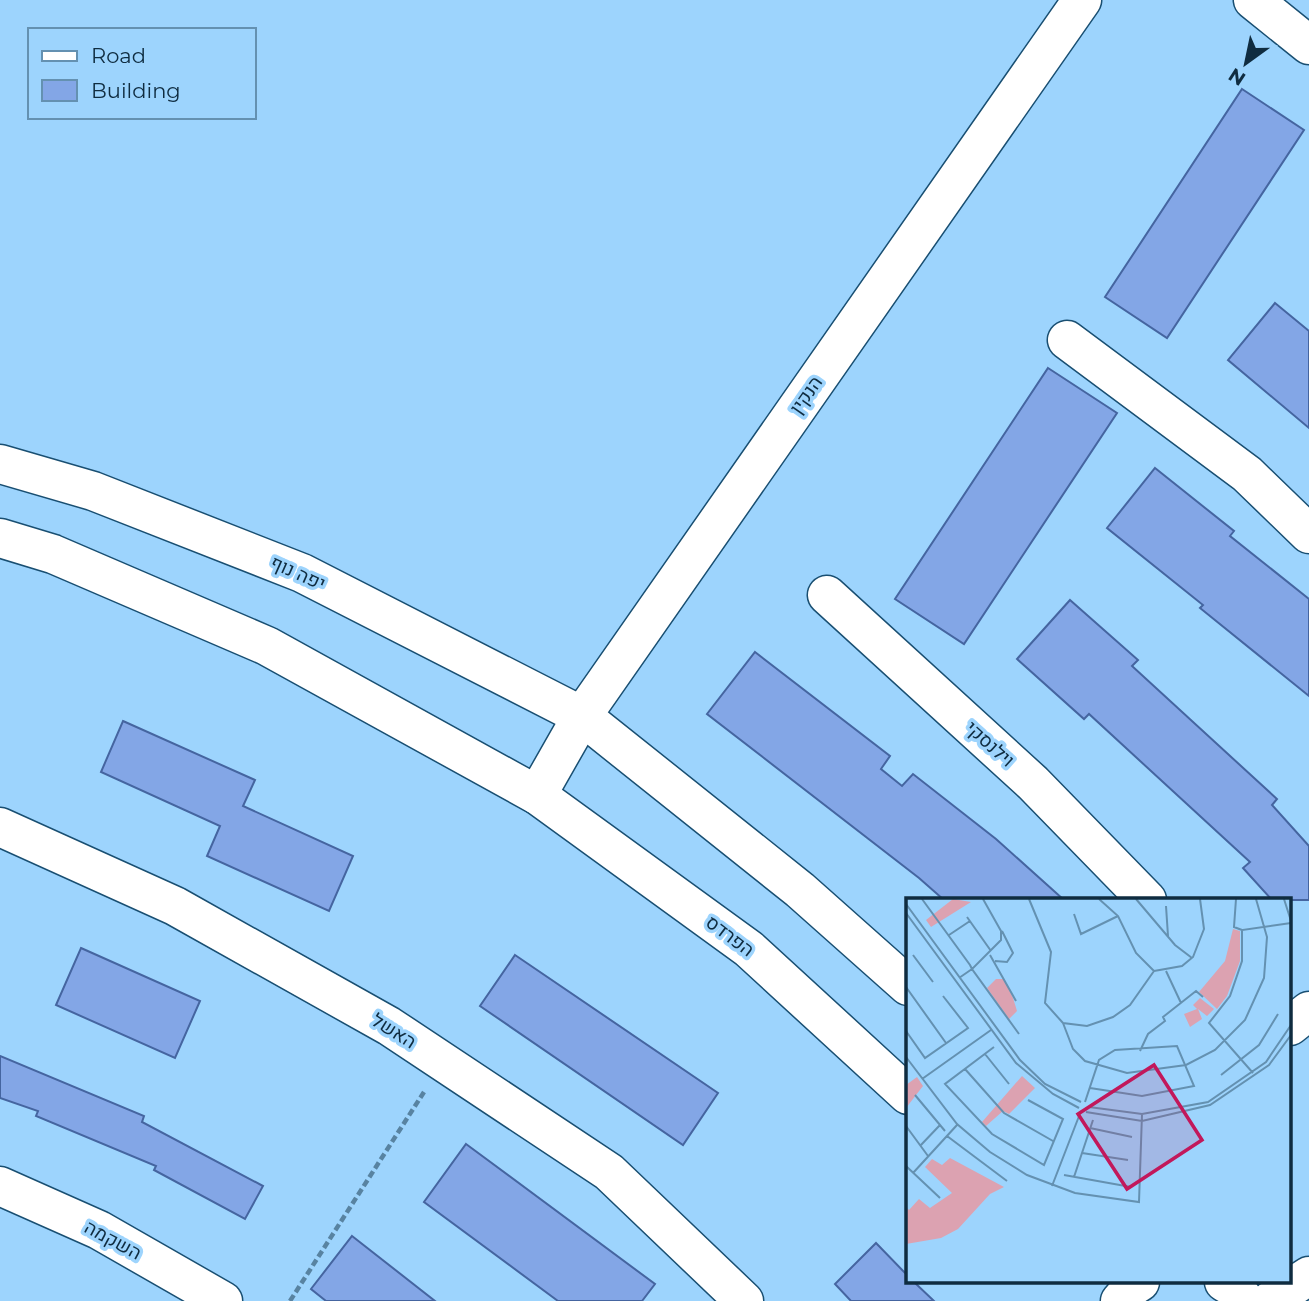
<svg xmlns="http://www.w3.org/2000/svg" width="1309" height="1301" font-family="Montserrat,Heebo,sans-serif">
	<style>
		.building { fill: #83a6e6; stroke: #4565a0; stroke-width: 2 }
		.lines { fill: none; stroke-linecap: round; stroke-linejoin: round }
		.minor-casing { stroke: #194f72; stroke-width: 41 }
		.tertiary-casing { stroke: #194f72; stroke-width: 41 }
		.path { stroke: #5883a1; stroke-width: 4.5; stroke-dasharray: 7 3.5; stroke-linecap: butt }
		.minor { stroke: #fff; stroke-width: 38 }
		.tertiary { stroke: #fff; stroke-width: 38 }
		.labels { text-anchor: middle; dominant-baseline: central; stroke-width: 7; stroke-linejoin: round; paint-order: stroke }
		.street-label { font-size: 19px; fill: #0f2c40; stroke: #9dd4fd }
		.inset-road { fill: none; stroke: #6491b1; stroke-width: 2 }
		.view { fill: #c2185b; fill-opacity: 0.15; stroke: #c2185b; stroke-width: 3.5 }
		.inset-edge { fill: none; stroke: #0f2c40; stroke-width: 3.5 }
	</style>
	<rect width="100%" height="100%" fill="#9dd4fd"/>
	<g class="building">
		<path d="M 1242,89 L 1304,130 L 1167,338 L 1105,297 Z"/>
		<path d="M 1275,303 L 1309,331 L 1309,428 L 1228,360 Z"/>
		<path d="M 1048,368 L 1117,413 L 964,644 L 895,599 Z"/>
		<path d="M 1155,468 L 1234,531 L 1230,536 L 1309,599 L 1309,696 L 1200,608 L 1203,605 L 1107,528 Z"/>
		<path d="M 1070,600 L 1138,660 L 1132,666 L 1277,799 L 1272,805 L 1309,846 L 1309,900 L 1272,900 L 1243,868 L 1250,862 L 1089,714 L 1084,719 L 1017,659 Z"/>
		<path d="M 755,652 L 890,756 L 881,769 L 902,786 L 913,774 L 996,839 L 1064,900 L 944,900 L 919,878 L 707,714 Z"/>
		<path d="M 123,721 L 255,780 L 243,806 L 353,856 L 329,911 L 207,856 L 220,826 L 101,772 Z"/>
		<path d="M 81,948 L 200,1001 L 175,1058 L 56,1005 Z"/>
		<path d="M 515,955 L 718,1093 L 683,1145 L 480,1006 Z"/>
		<path d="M 0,1056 L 144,1116 L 142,1122 L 263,1186 L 245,1219 L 154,1170 L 156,1166 L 36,1116 L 38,1111 L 0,1098 Z"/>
		<path d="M 466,1144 L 655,1284 L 642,1301 L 558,1301 L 424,1202 Z"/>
		<path d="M 352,1236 L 435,1301 L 326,1301 L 311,1289 Z"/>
		<path d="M 876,1243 L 908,1276 L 908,1282 L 914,1282 L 934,1301 L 851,1301 L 835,1284 Z"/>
	</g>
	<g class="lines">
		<defs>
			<g id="minor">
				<path d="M 1253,0 L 1309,45"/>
				<path d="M 1067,340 L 1247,474 L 1309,534"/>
				<path d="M 827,595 L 1033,783 L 1147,900"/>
				<path d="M 0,827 L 175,906 L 389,1026 L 609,1172 L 744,1301"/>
				<path d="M 1290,1026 L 1309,1011"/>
				<path d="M 0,1186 L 99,1230 L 223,1301"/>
				<path d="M 1270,1301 L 1309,1276"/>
			</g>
			<g id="tertiary">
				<path d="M 0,464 L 93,491 L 302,573 L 582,716 L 800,890 L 908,986"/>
				<path d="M 0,538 L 53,554 L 267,646 L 537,795 L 749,949 L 908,1095"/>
				<path d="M 537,795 L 582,716 L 1082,0"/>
				<path d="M 1224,1282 L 1237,1290 L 1245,1301"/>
				<path d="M 1120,1301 L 1132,1287 L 1140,1282"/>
			</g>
		</defs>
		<use href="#minor" class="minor-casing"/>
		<use href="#tertiary" class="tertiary-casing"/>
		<path class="path" d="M 290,1301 L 424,1092"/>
		<use href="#minor" class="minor"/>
		<use href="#tertiary" class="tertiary"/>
	</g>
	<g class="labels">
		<g class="street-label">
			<text transform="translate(806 395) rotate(-55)">הנקין</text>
			<text transform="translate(298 573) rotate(24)">יפה נוף</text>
			<text transform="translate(990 744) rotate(42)">וילנסקי</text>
			<text transform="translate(730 936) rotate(37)">הפרדס</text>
			<text transform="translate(394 1031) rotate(32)">האשל</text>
			<text transform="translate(113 1240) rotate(28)">השקמה</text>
		</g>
	</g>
	<g transform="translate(906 898)">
		<rect width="385" height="385" fill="#9dd4fd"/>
		<path d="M 47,1 L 65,4 L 25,29 L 20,22 ZM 327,31 L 334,33 L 334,63 L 321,98 L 311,111 L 293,94 L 319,63 ZM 90,81 L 98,81 L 107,100 L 111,113 L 103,121 L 81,90 ZM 294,100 L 308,111 L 301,118 L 292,111 L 296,121 L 284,129 L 278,116 L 291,111 L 287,107 ZM 116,178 L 129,190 L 103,216 L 97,213 L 80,228 L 76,224 ZM 11,179 L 17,188 L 0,210 L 0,187 ZM 44,260 L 98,289 L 84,296 L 52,331 L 35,340 L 0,346 L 0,309 L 3,312 L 13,301 L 24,310 L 46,295 L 19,269 L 26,261 L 36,267 Z" fill="#dca2b1"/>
		<path class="inset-road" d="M 16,1 L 64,67 L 66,71 L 53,80M 77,1 L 95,33 L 95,42 L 66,71 L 113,136M 123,1 L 145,54 L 139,105 L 157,125 L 181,128 L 207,119 L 224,107 L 248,73M 193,1 L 212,18 L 230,55 L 248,73M 230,1 L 269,47 L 286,60M 330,1 L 328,29 L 336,32M 378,1 L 385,23M 0,6 L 114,162 L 139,186 L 175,204M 260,8 L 262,38M 0,15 L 110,165 L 147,196 L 173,210M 168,16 L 175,36 L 212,18M 61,19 L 85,53M 43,37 L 64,23M 7,57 L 27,84M 84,57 L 110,103M 89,63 L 101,64 L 107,55 L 96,33M 248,73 L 276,68 L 287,59 L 298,31 L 294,1M 260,73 L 275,105M 0,89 L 40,145M 157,125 L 167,151 L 179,163 L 221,175 L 280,167 L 309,152 L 339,122 L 358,80 L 361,39 L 350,1M 0,133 L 19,160 L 62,130 L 37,98M 88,149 L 39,186 L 86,236 L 138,267 L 157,221 L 122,202M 234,153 L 242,136 L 259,123 L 257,119 L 290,93 L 297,99M 79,156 L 103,186M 0,159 L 51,226 L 84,254 L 121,277 L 169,295 L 233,304 L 236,216M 59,171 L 98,215 L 147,243M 347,175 L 303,125 L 324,98 L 336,63 L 336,32 L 385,25M 315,177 L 353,147 L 372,116M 16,181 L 85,132M 9,197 L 39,233M 179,204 L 193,162 L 209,152 L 271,148 L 288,188 L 236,198 L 184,190M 183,209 L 236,216 L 302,204 L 360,164 L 385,127M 180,214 L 236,223 L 304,207 L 363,167 L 385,137M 0,228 L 22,258M 184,230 L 226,239M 41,238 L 101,283M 14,248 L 34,227M 176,255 L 222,262M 0,268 L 34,300M 7,275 L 51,227M 158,277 L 225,289M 168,279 L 187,222M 146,288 L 175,213"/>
		<path class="view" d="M 248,167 L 296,242 L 221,291 L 172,216 Z"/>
		<rect width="385" height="385" class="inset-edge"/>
	</g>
	<rect x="28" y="28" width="228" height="91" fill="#9dd4fd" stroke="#6491b1" stroke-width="2"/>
	<rect x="42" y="51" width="35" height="10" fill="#ffffff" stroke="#6491b1" stroke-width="2"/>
	<text x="91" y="63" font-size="21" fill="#0f2c40">Road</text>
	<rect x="42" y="80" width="35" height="21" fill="#83a6e6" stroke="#6491b1" stroke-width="2"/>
	<text x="91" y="98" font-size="21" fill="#0f2c40">Building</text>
	<g transform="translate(1246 63) rotate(213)" stroke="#9dd4fd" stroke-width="5" paint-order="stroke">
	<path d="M0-5L12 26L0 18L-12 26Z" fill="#0f2c40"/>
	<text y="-10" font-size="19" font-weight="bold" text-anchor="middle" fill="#0f2c40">N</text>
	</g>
</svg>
